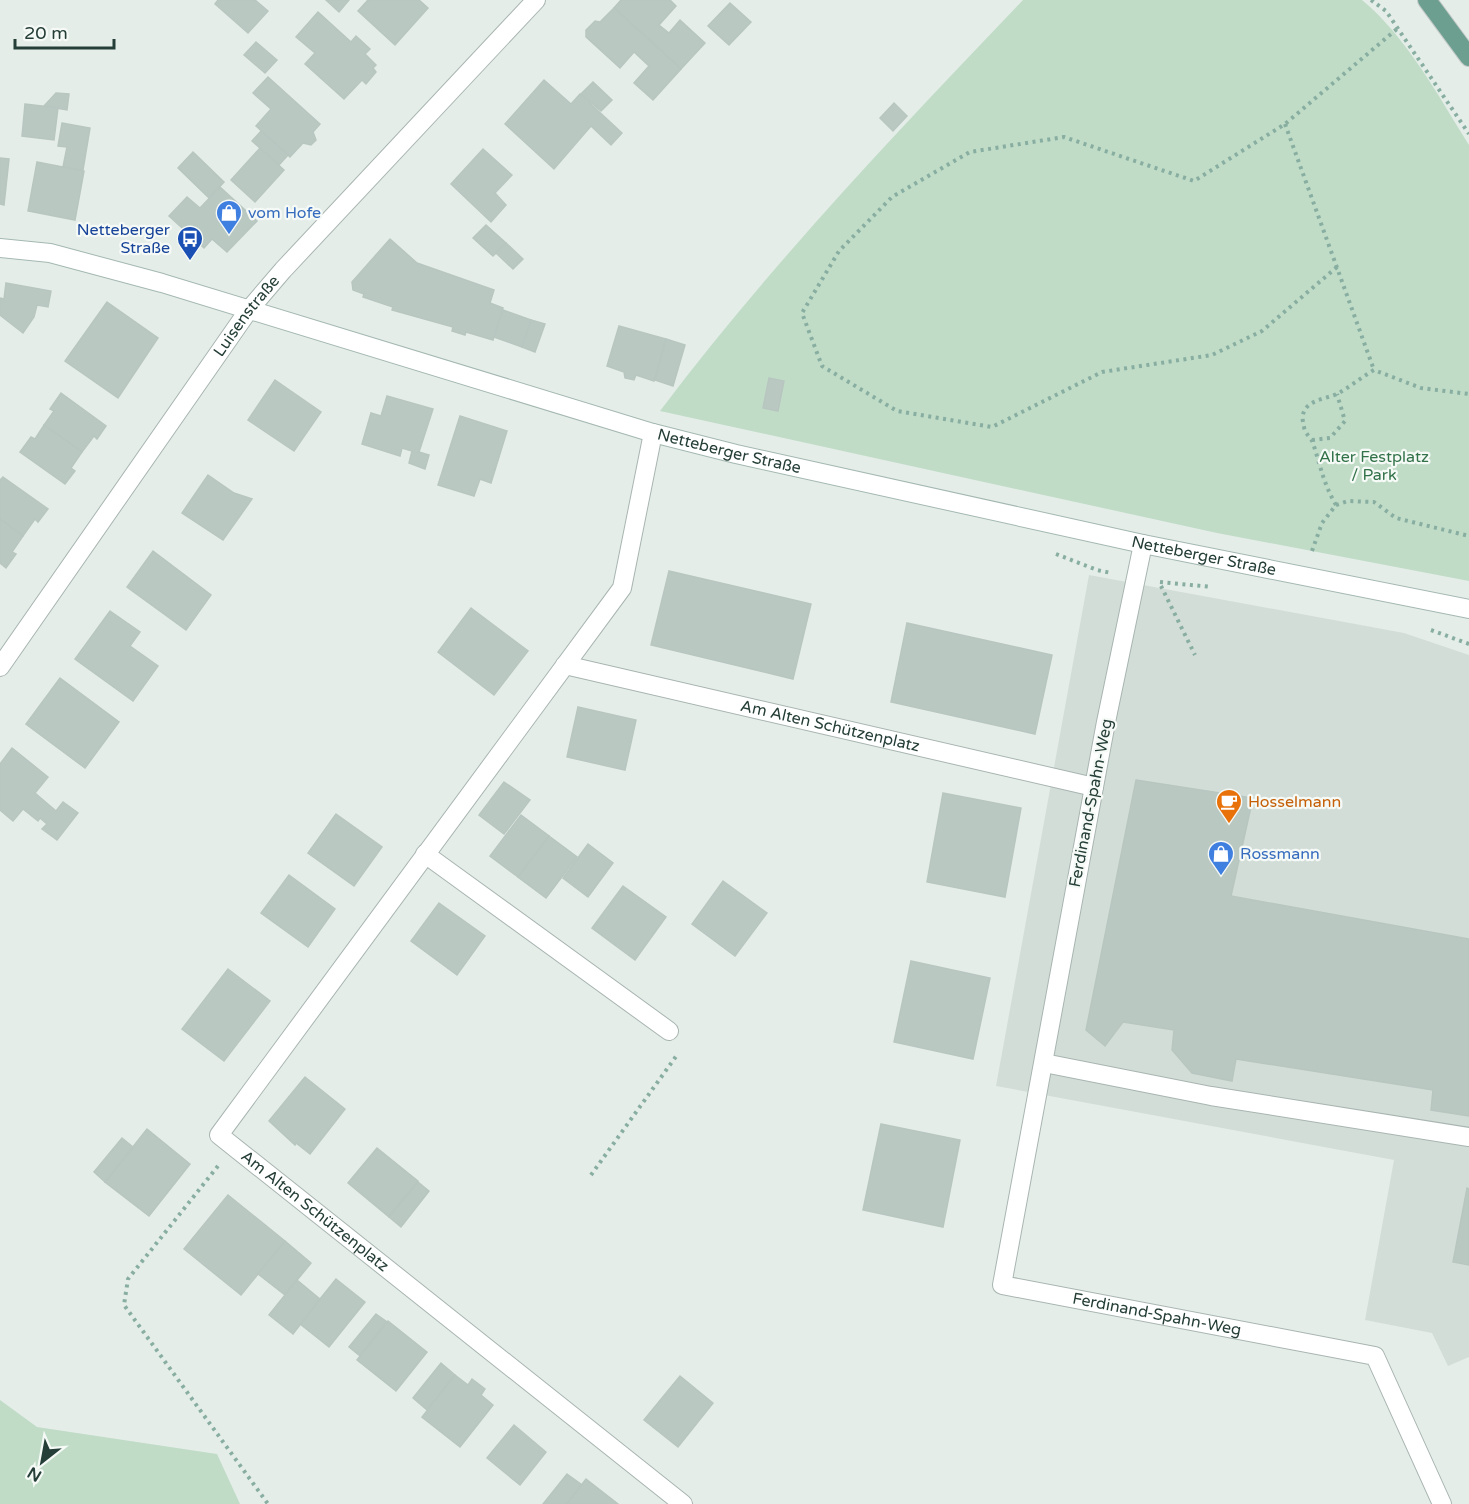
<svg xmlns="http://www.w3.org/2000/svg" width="1469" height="1504" font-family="'Varela Round',sans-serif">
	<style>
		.built { fill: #d3ddd8 }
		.green { fill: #c0dcc7 }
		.building { fill: #bac8c2; stroke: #b8c6c0; stroke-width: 1.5 }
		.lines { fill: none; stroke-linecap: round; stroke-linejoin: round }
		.lane-casing { stroke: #a8b5b0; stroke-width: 20 }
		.street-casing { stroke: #a8b5b0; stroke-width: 20 }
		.secondary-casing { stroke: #a4b8b1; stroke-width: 20 }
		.primary-casing { stroke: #c2c9c7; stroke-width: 20 }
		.path { stroke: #88aea1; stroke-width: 4; stroke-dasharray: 3 4.5; stroke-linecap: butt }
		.lane { stroke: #fff; stroke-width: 18 }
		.street { stroke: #fff; stroke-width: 18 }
		.secondary { stroke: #fff; stroke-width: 18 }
		.primary { stroke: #6d9f91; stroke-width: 18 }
		.labels { text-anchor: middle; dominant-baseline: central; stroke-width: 4.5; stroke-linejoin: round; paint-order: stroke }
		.shop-label { font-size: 16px; fill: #366cbe; stroke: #f6faf7; text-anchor: start }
		.transit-label { font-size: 16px; fill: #164399; stroke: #f6faf7; text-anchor: end }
		.street-label { font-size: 16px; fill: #253e37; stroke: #f6faf7 }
		.park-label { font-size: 16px; fill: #327249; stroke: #f6faf7 }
		.food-label { font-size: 16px; fill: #c56008; stroke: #f6faf7; text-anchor: start }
	</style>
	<rect width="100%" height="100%" fill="#e5ede9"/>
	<path class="built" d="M 1089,575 L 1404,633 L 1469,655 L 1469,1357 L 1448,1366 L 1432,1333 L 1365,1320 L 1394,1160 L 996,1086 Z"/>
	<g class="green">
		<path d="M 1023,0 L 1362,0 C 1406,36 1439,97 1469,145 L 1469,581 L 1217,533 L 660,411 C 770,265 896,133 1023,0 Z"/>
		<path d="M 0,1400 L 37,1427 L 217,1454 L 240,1504 L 0,1504 Z"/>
	</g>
	<g class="building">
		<path d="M 218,0 L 255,0 L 268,11 L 248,33 L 215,4 Z"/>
		<path d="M 326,0 L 349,0 L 339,12 Z"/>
		<path d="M 368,0 L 419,0 L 428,8 L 395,45 L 358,11 Z"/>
		<path d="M 621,0 L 670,0 L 676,6 L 659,25 L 669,33 L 680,20 L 705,43 L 681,69 L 614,8 Z"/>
		<path d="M 730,3 L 751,22 L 729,45 L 708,26 Z"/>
		<path d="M 614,8 L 681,69 L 653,100 L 634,83 L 649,66 L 634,52 L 620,68 L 586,37 L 586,30 L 595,21 L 600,22 Z"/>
		<path d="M 318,12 L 351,42 L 356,36 L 370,49 L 365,54 L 376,65 L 373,68 L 376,72 L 366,84 L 362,80 L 344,99 L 305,64 L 315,53 L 296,37 Z"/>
		<path d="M 256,42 L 277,60 L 265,73 L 244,55 Z"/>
		<path d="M 268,77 L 320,124 L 313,132 L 316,140 L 311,145 L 303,143 L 290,157 L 256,126 L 271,109 L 253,93 Z"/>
		<path d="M 544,80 L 571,104 L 580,94 L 622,133 L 611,145 L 591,126 L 554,169 L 505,124 Z"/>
		<path d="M 593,82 L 612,100 L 601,111 L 581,94 Z"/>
		<path d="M 56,93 L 69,94 L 67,110 L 44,106 Z"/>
		<path d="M 894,103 L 907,116 L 893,131 L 880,118 Z"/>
		<path d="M 25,104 L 58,108 L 54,140 L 22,136 Z"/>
		<path d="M 62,123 L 90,128 L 83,170 L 63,167 L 67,147 L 58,146 Z"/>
		<path d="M 261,131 L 288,155 L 279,165 L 252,141 Z"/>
		<path d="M 260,148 L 284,170 L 255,202 L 231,180 Z"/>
		<path d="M 483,149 L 512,175 L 495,193 L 506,205 L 491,222 L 451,184 Z"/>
		<path d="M 193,152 L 224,182 L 209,198 L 178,168 Z"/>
		<path d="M 0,158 L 9,159 L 4,205 L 0,204 Z"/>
		<path d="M 37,162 L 84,171 L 75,220 L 28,211 Z"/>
		<path d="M 220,187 L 257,221 L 227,252 L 212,239 L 204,248 L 169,216 L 187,197 L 200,208 Z"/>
		<path d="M 486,225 L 506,243 L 493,256 L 473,238 Z"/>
		<path d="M 390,239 L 417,263 L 494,290 L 490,303 L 503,308 L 493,340 L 466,332 L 465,335 L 452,331 L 453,327 L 392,310 L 393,307 L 363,297 L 364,294 L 353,290 L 352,282 Z"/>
		<path d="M 506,243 L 523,259 L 513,269 L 496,253 Z"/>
		<path d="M 6,283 L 51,291 L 48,307 L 37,305 L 34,317 L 23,333 L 0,315 L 0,298 L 4,299 Z"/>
		<path d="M 107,302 L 158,338 L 118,398 L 65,361 Z"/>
		<path d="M 503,310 L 531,320 L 522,347 L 494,337 Z"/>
		<path d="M 531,320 L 545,324 L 535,352 L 522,347 Z"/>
		<path d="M 619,326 L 666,339 L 654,381 L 636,375 L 634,380 L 625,378 L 624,372 L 607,366 Z"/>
		<path d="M 666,339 L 685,345 L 673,386 L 655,380 Z"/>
		<path d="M 769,378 L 784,381 L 778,411 L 763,408 Z"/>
		<path d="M 275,380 L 321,412 L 294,451 L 248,420 Z"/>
		<path d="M 61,393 L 106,426 L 97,439 L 94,436 L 82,452 L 44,425 L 54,411 L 50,409 Z"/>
		<path d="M 387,396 L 433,409 L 419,452 L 429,455 L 425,469 L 409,463 L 412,451 L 402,448 L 400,456 L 362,444 L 371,413 L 381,416 Z"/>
		<path d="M 460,416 L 507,431 L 491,483 L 480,479 L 474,496 L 438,485 Z"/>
		<path d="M 44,425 L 82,452 L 71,468 L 75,471 L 65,484 L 20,452 L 31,437 L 35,439 Z"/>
		<path d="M 208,475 L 234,493 L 252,499 L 223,540 L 182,513 Z"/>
		<path d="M 3,477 L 48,509 L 38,522 L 35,519 L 23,536 L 0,519 L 0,480 Z"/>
		<path d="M 0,519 L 23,536 L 12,552 L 16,554 L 6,568 L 0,563 Z"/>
		<path d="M 153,551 L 211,595 L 186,630 L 127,587 Z"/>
		<path d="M 669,571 L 811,604 L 793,679 L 651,645 Z"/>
		<path d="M 471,608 L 528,651 L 494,695 L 438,652 Z"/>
		<path d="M 110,611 L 140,632 L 130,646 L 158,666 L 133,701 L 75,659 Z"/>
		<path d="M 907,623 L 1052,655 L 1035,734 L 891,702 Z"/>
		<path d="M 60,678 L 119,722 L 85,768 L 26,724 Z"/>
		<path d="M 578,707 L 636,720 L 625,770 L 567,757 Z"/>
		<path d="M 12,748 L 48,777 L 35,793 L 56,811 L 63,802 L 78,813 L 57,840 L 42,829 L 47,824 L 40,818 L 38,821 L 23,809 L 13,821 L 0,810 L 0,764 Z"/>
		<path d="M 1136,780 L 1253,798 L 1231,896 L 1469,939 L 1469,1116 L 1431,1110 L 1433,1090 L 1236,1059 L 1232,1081 L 1192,1073 L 1172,1050 L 1174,1030 L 1123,1022 L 1105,1046 L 1086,1030 Z"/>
		<path d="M 504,782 L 530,800 L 504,834 L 479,815 Z"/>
		<path d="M 943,793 L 1021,808 L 1005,897 L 927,882 Z"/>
		<path d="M 336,814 L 382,847 L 354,886 L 308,853 Z"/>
		<path d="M 521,815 L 549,836 L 518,877 L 490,856 Z"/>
		<path d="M 549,836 L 577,857 L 546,898 L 518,877 Z"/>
		<path d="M 588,844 L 613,863 L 588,897 L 563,878 Z"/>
		<path d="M 289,875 L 335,909 L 308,947 L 261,913 Z"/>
		<path d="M 723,881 L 767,913 L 735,956 L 692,924 Z"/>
		<path d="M 623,886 L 666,917 L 635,960 L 592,928 Z"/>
		<path d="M 439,903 L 485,936 L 457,975 L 411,941 Z"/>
		<path d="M 911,961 L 990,978 L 973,1059 L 894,1042 Z"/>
		<path d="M 228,969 L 270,1001 L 224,1061 L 182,1029 Z"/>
		<path d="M 305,1077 L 345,1109 L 310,1154 L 296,1143 L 295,1145 L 269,1121 Z"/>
		<path d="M 881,1124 L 960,1140 L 943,1227 L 863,1210 Z"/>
		<path d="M 147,1129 L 190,1164 L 149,1216 L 105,1182 Z"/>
		<path d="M 122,1138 L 133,1147 L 105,1182 L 94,1172 Z"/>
		<path d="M 377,1148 L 418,1181 L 389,1217 L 348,1183 Z"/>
		<path d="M 418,1182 L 429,1191 L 401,1227 L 389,1217 Z"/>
		<path d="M 1467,1188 L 1469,1189 L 1469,1265 L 1453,1262 Z"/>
		<path d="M 228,1195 L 285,1241 L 241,1295 L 184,1249 Z"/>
		<path d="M 285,1241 L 311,1263 L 285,1295 L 258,1274 Z"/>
		<path d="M 336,1279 L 365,1302 L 329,1347 L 300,1324 Z"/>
		<path d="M 297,1280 L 320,1299 L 293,1334 L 269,1315 Z"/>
		<path d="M 376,1314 L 387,1322 L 360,1356 L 349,1347 Z"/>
		<path d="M 388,1321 L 427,1352 L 396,1391 L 357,1360 Z"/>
		<path d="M 441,1363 L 455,1375 L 427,1410 L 413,1398 Z"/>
		<path d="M 455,1375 L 468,1385 L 472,1379 L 485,1389 L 481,1395 L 493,1405 L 460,1447 L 422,1417 Z"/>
		<path d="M 680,1376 L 713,1403 L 678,1447 L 644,1420 Z"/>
		<path d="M 514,1425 L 546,1452 L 520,1485 L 487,1458 Z"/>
		<path d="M 567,1474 L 582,1485 L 567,1504 L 543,1504 Z"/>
		<path d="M 586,1479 L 618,1504 L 567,1504 Z"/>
	</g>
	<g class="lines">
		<defs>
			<g id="lane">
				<path id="s1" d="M 565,665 L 1094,787"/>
				<path d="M 425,854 L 669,1031"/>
				<path d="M 1044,1063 L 1211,1096 L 1469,1137"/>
			</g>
			<g id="street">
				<path id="s2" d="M 653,433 L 622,588 L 219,1135 L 683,1504"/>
				<path id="s3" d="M 1143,544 L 1106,722 L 1002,1285 L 1375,1356 L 1442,1504"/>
				<path id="s4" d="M 0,667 L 248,311 L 283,270 L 536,0"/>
			</g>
			<g id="secondary">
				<path id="s5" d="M 0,248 L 50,253 L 162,283 L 653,433 L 736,454 L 1143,544 L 1469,609"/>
			</g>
			<path id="primary" d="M 1427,0 L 1469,57"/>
		</defs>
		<use href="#lane" class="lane-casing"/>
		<use href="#street" class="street-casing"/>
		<use href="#secondary" class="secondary-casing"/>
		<use href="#primary" class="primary-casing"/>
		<g class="path">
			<path d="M 1371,0 L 1386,11 L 1469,134"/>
			<path d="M 1285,124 L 1374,370"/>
			<path d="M 1337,267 L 1262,331 L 1212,355 L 1102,372 L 992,427 L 897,411 L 822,366 L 802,313 L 839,251 L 892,197 L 970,152 L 1064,137 L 1194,181 L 1285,124 L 1398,28"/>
			<path d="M 1312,440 L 1330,438 L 1345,421 L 1337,394"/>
			<path d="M 1336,505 L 1348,501 L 1374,502 L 1396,518 L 1469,536"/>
			<path d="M 1312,551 L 1322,523 L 1336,505 C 1324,485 1320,465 1313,443 C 1311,437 1305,434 1304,427 C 1296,399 1326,400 1339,393 C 1351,386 1362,377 1374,370 L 1421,388 L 1469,394"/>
			<path d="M 1056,554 L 1097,570 L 1111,573"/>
			<path d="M 1160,582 L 1212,587"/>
			<path d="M 1161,586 L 1195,655"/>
			<path d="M 1431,630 L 1469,644"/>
			<path d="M 218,1166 L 128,1279 L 124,1305 L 268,1504"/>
			<path d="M 591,1175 L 677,1055"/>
		</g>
		<use href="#lane" class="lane"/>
		<use href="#street" class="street"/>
		<use href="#secondary" class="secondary"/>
		<use href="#primary" class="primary"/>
	</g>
	<defs>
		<symbol id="shop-pin" viewBox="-11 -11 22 30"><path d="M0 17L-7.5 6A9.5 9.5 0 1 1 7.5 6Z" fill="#3f7fe0" stroke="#f6faf7"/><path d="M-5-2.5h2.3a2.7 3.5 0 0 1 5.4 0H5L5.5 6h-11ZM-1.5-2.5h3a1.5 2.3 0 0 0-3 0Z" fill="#fff"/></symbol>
		<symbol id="bus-pin" viewBox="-11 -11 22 30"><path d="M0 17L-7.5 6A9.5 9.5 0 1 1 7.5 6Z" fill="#1a4fb4" stroke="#f6faf7"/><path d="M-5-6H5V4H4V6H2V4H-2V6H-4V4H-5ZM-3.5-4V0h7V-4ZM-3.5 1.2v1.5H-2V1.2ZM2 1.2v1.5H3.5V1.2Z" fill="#fff"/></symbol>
		<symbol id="cafe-pin" viewBox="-11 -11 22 30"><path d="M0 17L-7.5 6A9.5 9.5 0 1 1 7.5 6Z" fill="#e8710a" stroke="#f6faf7"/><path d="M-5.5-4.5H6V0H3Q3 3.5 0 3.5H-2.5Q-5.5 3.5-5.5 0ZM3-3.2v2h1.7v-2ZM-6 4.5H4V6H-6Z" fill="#fff"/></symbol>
	</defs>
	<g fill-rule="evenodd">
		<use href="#shop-pin" x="214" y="198" width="30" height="40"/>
		<use href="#bus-pin" x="175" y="224" width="30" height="40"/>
		<use href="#cafe-pin" x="1214" y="787" width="30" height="40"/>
		<use href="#shop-pin" x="1206" y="839" width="30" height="40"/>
	</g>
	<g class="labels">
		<g class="shop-label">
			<text x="248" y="213">vom Hofe</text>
			<text x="1240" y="854">Rossmann</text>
		</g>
		<g class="transit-label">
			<text x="170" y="230">Netteberger<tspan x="170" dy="18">Straße</tspan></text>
		</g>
		<g class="street-label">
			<text stroke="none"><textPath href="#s4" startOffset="429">Luisenstraße</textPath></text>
			<text stroke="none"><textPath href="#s5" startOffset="758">Netteberger Straße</textPath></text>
			<text stroke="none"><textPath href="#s5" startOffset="1244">Netteberger Straße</textPath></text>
			<text stroke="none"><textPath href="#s1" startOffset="272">Am Alten Schützenplatz</textPath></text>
			<text transform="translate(1091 803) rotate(-79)">Ferdinand-Spahn-Weg</text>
			<text stroke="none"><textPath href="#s2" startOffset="960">Am Alten Schützenplatz</textPath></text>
			<text stroke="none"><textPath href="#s3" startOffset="912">Ferdinand-Spahn-Weg</textPath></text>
		</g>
		<g class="park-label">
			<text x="1374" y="457">Alter Festplatz<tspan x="1374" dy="18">/ Park</tspan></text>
		</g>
		<g class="food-label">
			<text x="1248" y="802">Hosselmann</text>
		</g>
	</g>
	<g transform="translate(42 1462) rotate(211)" stroke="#f6faf7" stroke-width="4.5" paint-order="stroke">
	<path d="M0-4.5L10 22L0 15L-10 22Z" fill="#253e37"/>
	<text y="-9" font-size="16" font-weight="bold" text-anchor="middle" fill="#253e37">N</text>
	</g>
	<path d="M15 39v9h99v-9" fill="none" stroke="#253e37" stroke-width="3"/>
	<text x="24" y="39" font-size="18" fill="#253e37" stroke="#f6faf7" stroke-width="4.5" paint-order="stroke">20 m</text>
</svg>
